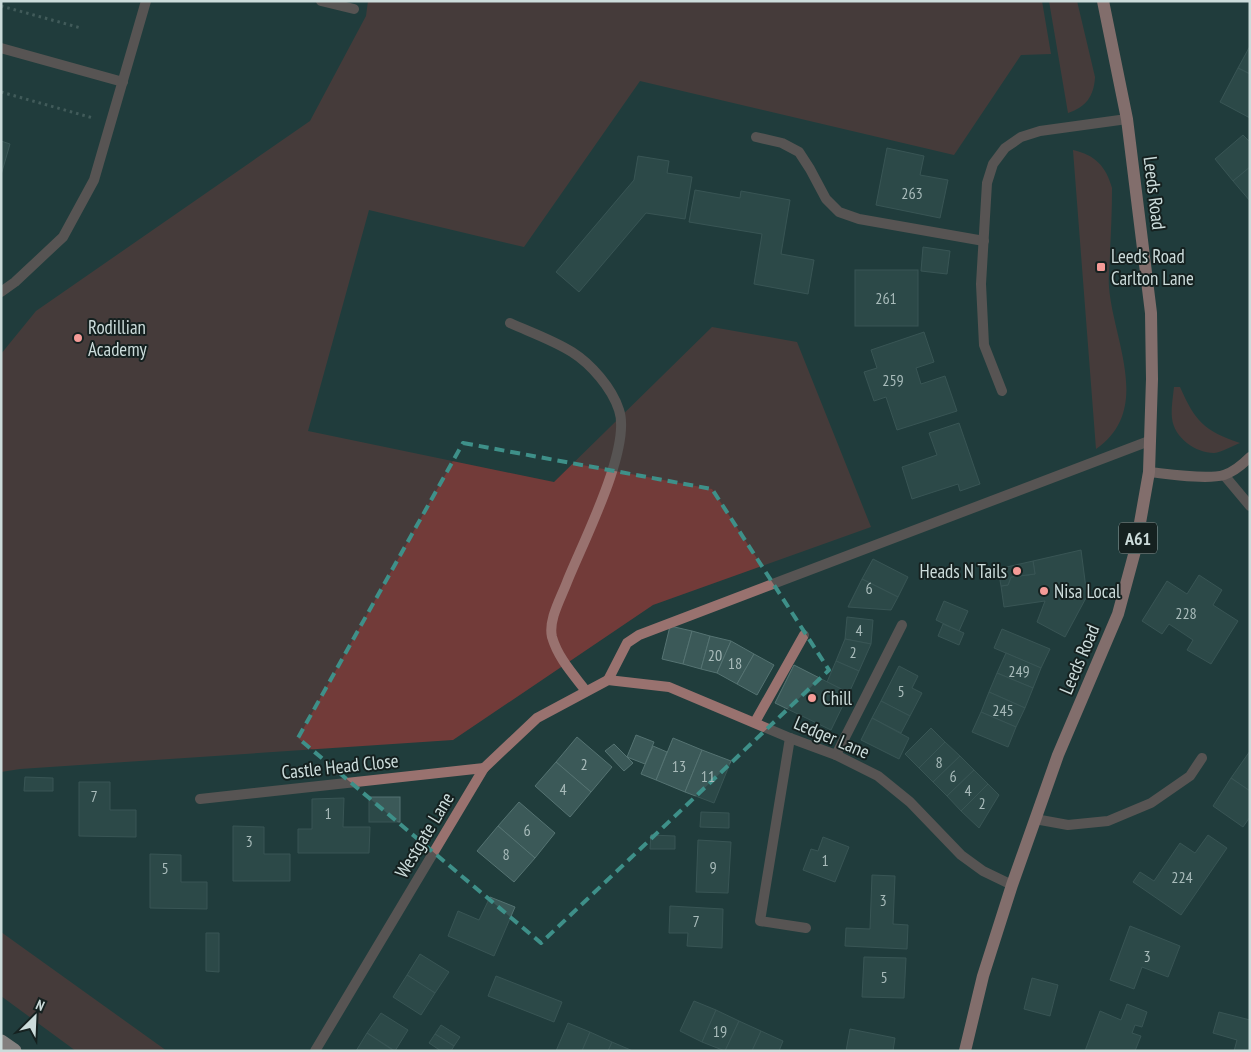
<svg xmlns="http://www.w3.org/2000/svg" width="1251" height="1052" font-family="'PT Sans Narrow',sans-serif">
	<style>
		.green { fill: #723b39 }
		.building { fill: #3b5958; stroke: #557372 }
		.lines { fill: none; stroke-linecap: round; stroke-linejoin: round }
		.path { stroke: #69807f; stroke-width: 3; stroke-dasharray: 2.5 4; stroke-linecap: butt }
		.lane { stroke: #99726f; stroke-width: 10 }
		.street { stroke: #99726f; stroke-width: 10 }
		.secondary { stroke: #cf928e; stroke-width: 10 }
		.primary { stroke: #f9aaa6; stroke-width: 12 }
		.highway { stroke: #fad3d0; stroke-width: 15 }
		.marked { fill: none; stroke: #3e9089; stroke-width: 4; stroke-dasharray: 10 6; stroke-linejoin: round }
		.poi-dot { fill: #f59b97; stroke: #152120; stroke-width: 2 }
		.labels { text-anchor: middle; dominant-baseline: central; stroke-width: 4; stroke-linejoin: round; paint-order: stroke }
		.number-label { font-size: 16px; fill: #a8bbba }
		.shield { fill: #152120; stroke: #95a4a3; stroke-width: 1 }
		.shield-label { font-size: 18px; font-weight: bold; fill: #ccdcdb }
		.street-label { font-size: 19px; fill: #ccdcdb; stroke: #152120 }
		.poi-label { font-size: 19px; fill: #ccdcdb; stroke: #152120; text-anchor: start }
	</style>
	<rect width="100%" height="100%" fill="#203d3c"/>
	<g class="green">
		<path d="M 368,1 L 1042,1 L 1051,54 L 1021,55 L 954,155 L 640,81 L 524,247 L 369,210 L 308,431 L 554,482 L 712,327 L 797,342 L 871,527 L 653,605 L 453,740 L 20,769 L 1,772 L 1,354 L 36,311 L 310,121 L 366,16 Z"/>
		<path d="M 1049,1 L 1077,1 L 1095,77 C 1094,96 1086,107 1068,113 Z"/>
		<path d="M 1073,150 C 1095,155 1106,166 1112,188 C 1112,209 1111,231 1110,252 C 1110,264 1108,275 1109,287 C 1113,340 1153,410 1096,449 Z"/>
		<path d="M 1174,387 L 1180,387 C 1195,421 1204,431 1240,443 C 1232,446 1222,452 1214,453 C 1196,453 1174,438 1172,418 C 1171,408 1173,397 1174,387 Z"/>
		<path d="M 1,932 L 167,1051 L 76,1051 L 1,996 Z"/>
	</g>
	<g class="building">
		<path d="M 1250,46 L 1250,74 L 1238,68 Z"/>
		<path d="M 1238,68 L 1250,74 L 1250,118 L 1220,102 Z"/>
		<path d="M 1243,135 L 1250,142 L 1250,167 L 1233,181 L 1215,159 Z"/>
		<path d="M 1,141 L 10,144 L 1,175 Z"/>
		<path d="M 887,148 L 924,156 L 920,175 L 948,180 L 940,218 L 876,205 Z"/>
		<path d="M 638,156 L 669,161 L 667,173 L 692,177 L 685,219 L 646,213 L 579,292 L 556,272 L 634,180 Z"/>
		<path d="M 1250,167 L 1250,201 L 1233,181 Z"/>
		<path d="M 695,190 L 740,198 L 741,191 L 790,200 L 781,254 L 814,260 L 808,294 L 754,284 L 762,234 L 689,222 Z"/>
		<path d="M 923,247 L 950,251 L 947,274 L 921,271 Z"/>
		<rect x="855" y="270" width="63" height="56"/>
		<path d="M 924,332 L 934,362 L 916,368 L 921,384 L 945,376 L 957,411 L 897,430 L 886,397 L 874,401 L 864,372 L 877,368 L 871,350 Z"/>
		<path d="M 959,423 L 980,484 L 960,491 L 958,484 L 912,499 L 902,467 L 937,455 L 929,433 Z"/>
		<path d="M 1081,550 L 1087,596 L 1065,637 L 1037,622 L 1045,601 L 1004,607 L 1001,586 L 1008,585 L 1011,577 L 1035,574 L 1033,561 Z"/>
		<path d="M 873,559 L 908,577 L 898,597 L 862,579 Z"/>
		<path d="M 1033,561 L 1035,574 L 1011,577 L 1008,585 L 1001,586 L 998,569 Z"/>
		<path d="M 1199,575 L 1222,590 L 1213,605 L 1238,621 L 1211,664 L 1187,650 L 1193,640 L 1169,624 L 1162,634 L 1142,621 L 1167,581 L 1187,594 Z"/>
		<path d="M 862,579 L 898,597 L 891,610 L 848,607 Z"/>
		<path d="M 944,601 L 968,611 L 959,631 L 936,620 Z"/>
		<path d="M 847,617 L 873,620 L 871,644 L 845,639 Z"/>
		<path d="M 943,624 L 964,633 L 959,645 L 938,636 Z"/>
		<path d="M 670,626 L 692,631 L 683,664 L 662,659 Z"/>
		<path d="M 1002,629 L 1050,649 L 1041,668 L 994,648 Z"/>
		<path d="M 692,631 L 710,636 L 701,669 L 683,664 Z"/>
		<path d="M 710,636 L 731,641 L 717,673 L 701,669 Z"/>
		<path d="M 845,639 L 871,644 L 859,671 L 836,661 Z"/>
		<path d="M 731,641 L 754,654 L 737,684 L 717,673 Z"/>
		<path d="M 1006,653 L 1041,668 L 1033,688 L 997,673 Z"/>
		<path d="M 754,654 L 774,665 L 757,695 L 737,684 Z"/>
		<path d="M 836,661 L 859,671 L 849,693 L 827,682 Z"/>
		<path d="M 794,665 L 849,693 L 831,730 L 775,703 Z"/>
		<path d="M 899,666 L 918,676 L 912,688 L 922,693 L 910,716 L 881,701 Z"/>
		<path d="M 997,673 L 1033,688 L 1025,708 L 989,692 Z"/>
		<path d="M 989,692 L 1025,708 L 1016,727 L 981,712 Z"/>
		<path d="M 881,701 L 910,716 L 901,733 L 872,718 Z"/>
		<path d="M 981,712 L 1016,727 L 1008,747 L 972,732 Z"/>
		<path d="M 872,718 L 909,738 L 899,759 L 861,740 Z"/>
		<path d="M 931,728 L 945,742 L 919,768 L 905,754 Z"/>
		<path d="M 636,735 L 654,742 L 645,764 L 627,757 Z"/>
		<path d="M 577,737 L 612,767 L 591,792 L 556,762 Z"/>
		<path d="M 673,738 L 702,750 L 685,792 L 656,780 Z"/>
		<path d="M 945,742 L 960,756 L 933,782 L 919,768 Z"/>
		<path d="M 614,744 L 633,763 L 624,771 L 605,751 Z"/>
		<path d="M 653,746 L 667,752 L 656,780 L 641,774 Z"/>
		<path d="M 702,750 L 731,761 L 714,803 L 685,792 Z"/>
		<path d="M 1250,751 L 1250,791 L 1231,778 Z"/>
		<path d="M 960,756 L 974,770 L 947,796 L 933,782 Z"/>
		<path d="M 556,762 L 591,792 L 570,817 L 535,786 Z"/>
		<path d="M 974,770 L 988,784 L 961,811 L 947,796 Z"/>
		<path d="M 25,777 L 53,778 L 53,791 L 24,791 Z"/>
		<path d="M 1231,778 L 1250,791 L 1250,817 L 1243,827 L 1213,806 Z"/>
		<path d="M 79,782 L 110,782 L 110,810 L 136,810 L 136,837 L 79,836 Z"/>
		<path d="M 988,784 L 999,795 L 979,828 L 961,811 Z"/>
		<rect x="369" y="797" width="31" height="25"/>
		<path d="M 344,798 L 343,827 L 370,827 L 369,853 L 298,853 L 298,829 L 312,829 L 312,799 Z"/>
		<path d="M 519,802 L 555,833 L 535,858 L 498,826 Z"/>
		<path d="M 701,812 L 729,813 L 729,828 L 700,827 Z"/>
		<path d="M 233,826 L 264,827 L 264,854 L 290,854 L 290,881 L 233,881 Z"/>
		<path d="M 498,826 L 535,858 L 514,882 L 477,851 Z"/>
		<path d="M 651,835 L 675,836 L 675,849 L 650,849 Z"/>
		<path d="M 1208,835 L 1227,848 L 1181,915 L 1133,882 L 1140,872 L 1154,881 L 1180,843 L 1195,853 Z"/>
		<path d="M 823,837 L 849,847 L 835,882 L 803,870 L 811,849 L 818,851 Z"/>
		<path d="M 698,840 L 731,842 L 728,893 L 696,892 Z"/>
		<path d="M 150,854 L 181,855 L 181,882 L 207,882 L 207,909 L 150,908 Z"/>
		<path d="M 872,875 L 895,876 L 893,924 L 908,925 L 907,949 L 845,946 L 846,928 L 870,929 Z"/>
		<path d="M 490,897 L 515,907 L 494,956 L 448,936 L 458,911 L 479,920 Z"/>
		<path d="M 670,906 L 723,909 L 722,948 L 687,946 L 688,933 L 669,933 Z"/>
		<path d="M 1130,926 L 1180,946 L 1168,977 L 1142,967 L 1134,989 L 1110,980 Z"/>
		<path d="M 206,933 L 219,933 L 219,972 L 206,971 Z"/>
		<path d="M 420,954 L 449,972 L 435,993 L 407,975 Z"/>
		<path d="M 864,957 L 906,958 L 904,998 L 862,997 Z"/>
		<path d="M 407,975 L 435,993 L 421,1015 L 393,997 Z"/>
		<path d="M 496,976 L 562,1002 L 554,1022 L 488,996 Z"/>
		<path d="M 1032,978 L 1058,985 L 1050,1016 L 1024,1009 Z"/>
		<path d="M 694,1001 L 716,1010 L 702,1042 L 680,1031 Z"/>
		<path d="M 1127,1004 L 1147,1012 L 1142,1027 L 1135,1025 L 1132,1033 L 1141,1036 L 1135,1051 L 1085,1051 L 1100,1011 L 1121,1020 Z"/>
		<path d="M 716,1010 L 739,1021 L 725,1051 L 702,1042 Z"/>
		<path d="M 1219,1012 L 1250,1020 L 1250,1051 L 1234,1051 L 1237,1040 L 1213,1033 Z"/>
		<path d="M 381,1013 L 408,1030 L 395,1051 L 367,1033 Z"/>
		<path d="M 739,1021 L 761,1031 L 752,1051 L 725,1051 Z"/>
		<path d="M 568,1023 L 590,1032 L 582,1051 L 556,1051 Z"/>
		<path d="M 441,1025 L 460,1037 L 454,1046 L 435,1034 Z"/>
		<path d="M 850,1029 L 895,1038 L 893,1051 L 846,1051 Z"/>
		<path d="M 761,1031 L 783,1041 L 779,1051 L 752,1051 Z"/>
		<path d="M 590,1032 L 612,1042 L 608,1051 L 582,1051 Z"/>
		<path d="M 367,1033 L 394,1051 L 356,1051 Z"/>
		<path d="M 435,1034 L 454,1046 L 451,1051 L 441,1051 L 429,1043 Z"/>
		<path d="M 612,1042 L 633,1051 L 608,1051 Z"/>
	</g>
	<g class="lines">
		<g class="path">
			<path d="M 1,6 L 81,28"/>
			<path d="M 1,92 L 93,118"/>
		</g>
		<g class="lane">
			<path d="M 321,1 L 354,9"/>
			<path d="M 1,48 L 123,82"/>
			<path d="M 756,137 L 782,143 L 799,152 L 810,169 L 826,199 L 839,212 L 859,219 L 984,241"/>
			<path d="M 1,292 L 15,282 L 63,237 L 94,180 L 146,1"/>
			<path d="M 510,323 C 530,332 553,340 572,352 C 591,364 612,388 619,410 C 632,448 582,544 567,582 C 561,598 548,620 552,637 C 558,658 573,674 586,691"/>
			<path d="M 608,680 L 627,643 L 639,635 L 1149,441"/>
			<path d="M 755,722 L 804,635"/>
			<path d="M 790,738 L 760,921 L 806,928"/>
			<path d="M 1035,819 L 1068,825 L 1108,821 L 1151,803 L 1190,776 L 1202,758"/>
		</g>
		<g class="street">
			<path d="M 1002,391 L 984,345 L 981,284 L 987,183 L 993,164 L 1005,148 L 1021,137 L 1040,131 L 1127,119"/>
			<path d="M 1224,475 L 1250,506"/>
			<path d="M 836,755 L 902,625"/>
			<path d="M 200,799 L 484,768"/>
			<path d="M 315,1051 L 484,768 L 537,718 L 608,680 L 669,687 L 790,738 L 836,755 L 878,776 L 910,802 L 961,855 L 983,871 L 1012,885"/>
		</g>
		<path class="secondary" d="M 1149,472 C 1168,474 1206,480 1224,475 C 1233,472 1243,464 1250,457"/>
		<path class="primary" d="M 965,1051 L 983,976 L 1012,885 L 1058,755 L 1118,614 L 1135,551 L 1149,472 L 1152,379 L 1151,313 L 1127,119 L 1103,1"/>
		<path class="highway" d="M 1,1042 L 14,1051"/>
	</g>
	<path d="M0 0H1251V1052H0ZM 463,443 L 712,489 L 829,670 L 541,943 L 298,738 Z" fill="#203d3c" fill-opacity=".55" fill-rule="evenodd"/>
	<path class="marked" d="M 463,443 L 712,489 L 829,670 L 541,943 L 298,738 Z"/>
	<g class="poi-dot">
		<rect x="1096" y="262" width="10" height="10" rx="2.5"/>
		<circle cx="78" cy="338" r="5"/>
		<circle cx="1017" cy="571" r="5"/>
		<circle cx="1044" cy="591" r="5"/>
		<circle cx="812" cy="698" r="5"/>
	</g>
	<g class="labels">
		<g class="number-label">
			<text x="912" y="193">263</text>
			<text x="886" y="298">261</text>
			<text x="893" y="380">259</text>
			<text x="869" y="588">6</text>
			<text x="1186" y="613">228</text>
			<text x="859" y="630">4</text>
			<text x="853" y="652">2</text>
			<text x="715" y="655">20</text>
			<text x="735" y="663">18</text>
			<text x="1019" y="671">249</text>
			<text x="901" y="691">5</text>
			<text x="1003" y="710">245</text>
			<text x="939" y="762">8</text>
			<text x="584" y="764">2</text>
			<text x="679" y="766">13</text>
			<text x="708" y="776">11</text>
			<text x="953" y="776">6</text>
			<text x="563" y="789">4</text>
			<text x="968" y="790">4</text>
			<text x="94" y="796">7</text>
			<text x="982" y="803">2</text>
			<text x="328" y="813">1</text>
			<text x="527" y="830">6</text>
			<text x="249" y="841">3</text>
			<text x="506" y="854">8</text>
			<text x="825" y="860">1</text>
			<text x="713" y="867">9</text>
			<text x="165" y="868">5</text>
			<text x="1182" y="877">224</text>
			<text x="883" y="900">3</text>
			<text x="696" y="921">7</text>
			<text x="1147" y="956">3</text>
			<text x="884" y="977">5</text>
			<text x="720" y="1031">19</text>
		</g>
		<rect class="shield" x="1119" y="522.5" width="38" height="31" rx="4"/>
		<g class="shield-label">
			<text x="1138" y="538">A61</text>
		</g>
		<g class="street-label">
			<text transform="translate(1155 193) rotate(83)">Leeds Road</text>
			<text transform="translate(1079 659) rotate(-67)">Leeds Road</text>
			<text transform="translate(832 737) rotate(23)">Ledger Lane</text>
			<text transform="translate(340 766) rotate(-6)">Castle Head Close</text>
			<text transform="translate(424 835) rotate(-59)">Westgate Lane</text>
		</g>
		<g class="poi-label">
			<text x="1111" y="256">Leeds Road<tspan x="1111" dy="22">Carlton Lane</tspan></text>
			<text x="88" y="327">Rodillian<tspan x="88" dy="22">Academy</tspan></text>
			<text x="1007" y="571" text-anchor="end">Heads N Tails</text>
			<text x="1054" y="591">Nisa Local</text>
			<text x="822" y="698">Chill</text>
		</g>
	</g>
	<rect width="1251" height="1052" fill="none" stroke="#ccdcdb" stroke-width="5"/>
	<g transform="translate(35 1017) rotate(24)" stroke="#152120" stroke-width="4" paint-order="stroke">
	<path d="M0-4L9 19L0 12L-9 19Z" fill="#ccdcdb"/>
	<text y="-8" font-size="14" font-weight="bold" text-anchor="middle" fill="#ccdcdb">N</text>
	</g>
</svg>
